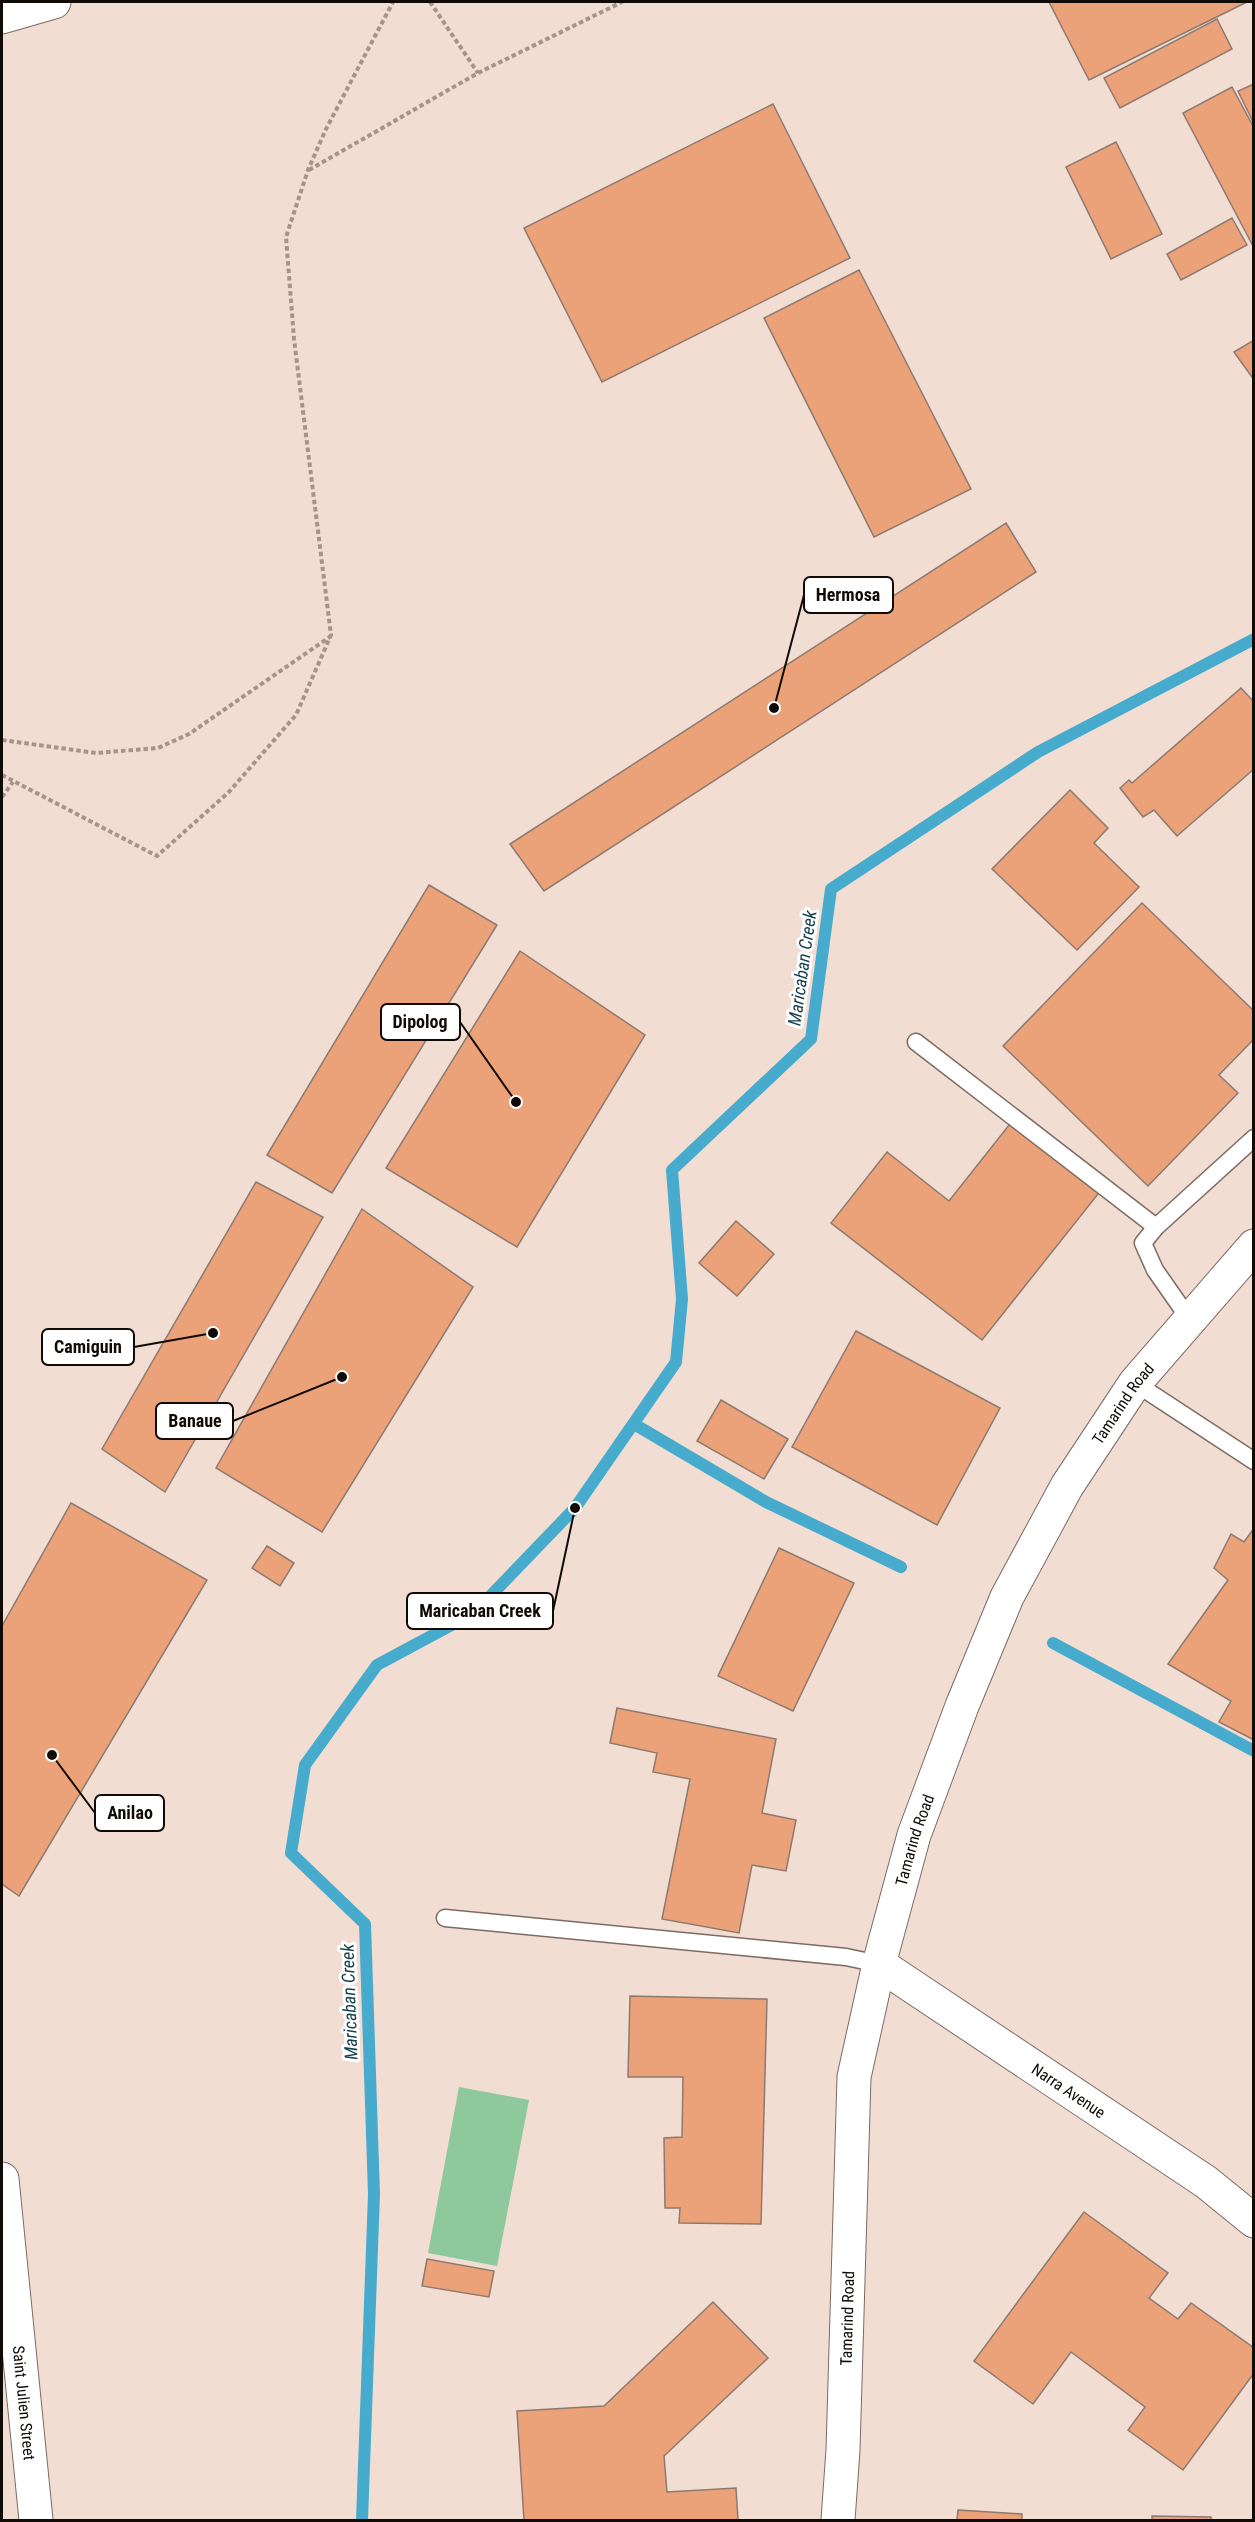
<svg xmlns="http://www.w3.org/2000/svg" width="1255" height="2522" font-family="'Roboto Condensed',sans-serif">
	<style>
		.green { fill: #8dc99c }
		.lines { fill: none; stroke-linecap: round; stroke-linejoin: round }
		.stream { stroke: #47abce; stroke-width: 12 }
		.building { fill: #eca278; stroke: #8c7a70; stroke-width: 1.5 }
		.lane-casing { stroke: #7d6b62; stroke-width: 19 }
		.street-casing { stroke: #7d6b62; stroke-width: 35 }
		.secondary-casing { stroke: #7d6b62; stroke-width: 35 }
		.path { stroke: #a4948c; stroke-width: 4; stroke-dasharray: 4.5 3; stroke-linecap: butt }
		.lane { stroke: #fff; stroke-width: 16 }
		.street { stroke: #fff; stroke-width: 33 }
		.secondary { stroke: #fff; stroke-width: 33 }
		.labels { text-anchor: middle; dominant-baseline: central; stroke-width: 6; stroke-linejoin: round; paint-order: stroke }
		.street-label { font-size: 16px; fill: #110b07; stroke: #fff }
		.water-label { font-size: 18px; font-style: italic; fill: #14404f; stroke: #fff }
		.leader { fill: none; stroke: #110b07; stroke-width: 2 }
		.callout-dot { fill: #110b07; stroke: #fff; stroke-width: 2 }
		.callout { fill: #fff; stroke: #110b07; stroke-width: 2 }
		.callout-label { font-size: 18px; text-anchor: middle; font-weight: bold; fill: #110b07 }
	</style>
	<rect width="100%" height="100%" fill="#f2ddd3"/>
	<path class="green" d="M 459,2087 L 529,2100 L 497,2266 L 428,2253 Z"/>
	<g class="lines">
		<g class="stream">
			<path d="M 634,1424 L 766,1502 L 901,1567"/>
			<path d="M 1053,1643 L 1254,1751"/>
			<path d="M 362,2520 L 374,2194 L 365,1924 L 291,1853 L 305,1765 L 377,1665 L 474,1613 L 575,1508 L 676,1362 L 682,1299 L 672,1170 L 811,1039 L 831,889 L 1038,752 L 1254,639"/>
		</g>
	</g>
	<g class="building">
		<path d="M 1049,2 L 1247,2 L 1089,80 Z"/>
		<path d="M 1217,19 L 1232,49 L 1120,108 L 1104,78 Z"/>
		<path d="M 1254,84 L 1254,124 L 1238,91 Z"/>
		<path d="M 1232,87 L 1254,128 L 1254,248 L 1183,113 Z"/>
		<path d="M 773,104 L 850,258 L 602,382 L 524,228 Z"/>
		<path d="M 1116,142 L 1162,234 L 1111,259 L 1066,167 Z"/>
		<path d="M 1232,218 L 1247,245 L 1181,280 L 1167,254 Z"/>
		<path d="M 859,270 L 971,489 L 874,537 L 764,318 Z"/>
		<path d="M 1254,340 L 1254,380 L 1234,352 Z"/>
		<path d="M 1006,523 L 1036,572 L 544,891 L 510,844 Z"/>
		<path d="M 1241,688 L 1254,702 L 1254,769 L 1177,836 L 1154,810 L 1143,817 L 1120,788 L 1129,780 L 1132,783 Z"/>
		<path d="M 1070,790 L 1108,828 L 1094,843 L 1139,887 L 1077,950 L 992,869 Z"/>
		<path d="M 429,885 L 497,925 L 332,1193 L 267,1155 Z"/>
		<path d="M 1142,903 L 1254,1011 L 1254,1039 L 1219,1075 L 1238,1093 L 1148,1186 L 1003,1046 Z"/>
		<path d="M 520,951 L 645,1035 L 517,1247 L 386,1168 Z"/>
		<path d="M 1013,1120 L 1102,1189 L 982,1340 L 831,1223 L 887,1152 L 949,1201 Z"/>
		<path d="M 256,1182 L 323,1217 L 165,1492 L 102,1449 Z"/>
		<path d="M 362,1209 L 473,1287 L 322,1532 L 216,1468 Z"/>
		<path d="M 736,1221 L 774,1254 L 737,1296 L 699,1263 Z"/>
		<path d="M 856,1331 L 1000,1408 L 937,1525 L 792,1447 Z"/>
		<path d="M 721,1400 L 788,1439 L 764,1479 L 697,1441 Z"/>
		<path d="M 71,1503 L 207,1580 L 19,1896 L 2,1884 L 2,1626 Z"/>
		<path d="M 1254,1528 L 1254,1740 L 1219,1722 L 1231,1701 L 1168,1664 L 1228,1580 L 1214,1568 L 1231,1534 L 1244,1542 Z"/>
		<path d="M 267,1546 L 294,1563 L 280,1586 L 252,1568 Z"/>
		<path d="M 779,1548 L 854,1583 L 793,1711 L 718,1676 Z"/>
		<path d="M 617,1708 L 776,1739 L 762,1813 L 796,1820 L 786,1871 L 752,1865 L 739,1933 L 662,1919 L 690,1779 L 653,1772 L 657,1753 L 610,1743 Z"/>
		<path d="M 630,1996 L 767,1999 L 761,2224 L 679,2223 L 680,2208 L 665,2208 L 664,2138 L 682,2137 L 683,2077 L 628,2077 Z"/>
		<path d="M 1084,2212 L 1168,2273 L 1149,2298 L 1178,2319 L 1191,2303 L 1254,2348 L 1254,2373 L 1183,2470 L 1128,2430 L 1145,2407 L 1071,2352 L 1033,2404 L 974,2361 Z"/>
		<path d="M 427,2259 L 494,2271 L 489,2297 L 422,2286 Z"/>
		<path d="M 713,2302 L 768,2358 L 664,2456 L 667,2492 L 736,2488 L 738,2520 L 524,2520 L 517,2411 L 604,2406 Z"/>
		<path d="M 958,2510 L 1022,2514 L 1022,2520 L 957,2520 Z"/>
		<path d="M 1152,2516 L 1211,2517 L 1211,2520 L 1152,2520 Z"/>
	</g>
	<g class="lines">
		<defs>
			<g id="lane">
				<path d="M 916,1042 L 1156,1227"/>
				<path d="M 1190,1320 L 1155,1270 L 1143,1243 L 1156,1227 L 1254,1138"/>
				<path d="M 1135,1383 L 1254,1461"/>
				<path d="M 445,1918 L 846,1957 L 879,1964"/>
			</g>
			<g id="street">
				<path id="s1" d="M 879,1964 L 1206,2182 L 1254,2221"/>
				<path id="s2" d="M 2,2179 L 36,2520"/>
				<path id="s3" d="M 838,2520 L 843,2450 L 854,2077 L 879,1964 L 914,1835 L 962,1706 L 1007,1597 L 1067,1486 L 1135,1383 L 1254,1246"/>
			</g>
			<path id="secondary" d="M 2,17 L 54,2"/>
		</defs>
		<use href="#lane" class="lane-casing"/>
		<use href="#street" class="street-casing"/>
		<use href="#secondary" class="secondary-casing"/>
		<g class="path">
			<path d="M 430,2 L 478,73"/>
			<path d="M 309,170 L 478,73 L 622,2"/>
			<path d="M 2,740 L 96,753 L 158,748 L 189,734 L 331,636"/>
			<path d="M 2,775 L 157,856 L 228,793 L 296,715 L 331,635 L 294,339 L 286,237 L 308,170 L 326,129 L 393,2"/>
			<path d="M 2,797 L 13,782"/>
		</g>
		<use href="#lane" class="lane"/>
		<use href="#street" class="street"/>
		<use href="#secondary" class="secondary"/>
	</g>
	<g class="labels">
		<g class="street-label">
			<text stroke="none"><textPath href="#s3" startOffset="1174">Tamarind Road</textPath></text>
			<text stroke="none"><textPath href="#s3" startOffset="688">Tamarind Road</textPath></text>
			<text stroke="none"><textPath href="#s1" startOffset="228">Narra Avenue</textPath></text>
			<text stroke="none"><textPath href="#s3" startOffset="202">Tamarind Road</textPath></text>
			<text stroke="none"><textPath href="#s2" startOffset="225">Saint Julien Street</textPath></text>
		</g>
		<g class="water-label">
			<text transform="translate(802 968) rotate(-82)">Maricaban Creek</text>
			<text transform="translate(349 2002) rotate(-92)">Maricaban Creek</text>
		</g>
	</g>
	<path class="leader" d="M774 708L804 595M516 1102L460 1022M213 1333L134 1347M342 1377L233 1421M575 1508L553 1611M52 1755L95 1813"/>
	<g class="callout-dot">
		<circle cx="774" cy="708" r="6"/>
		<circle cx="516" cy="1102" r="6"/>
		<circle cx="213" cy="1333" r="6"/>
		<circle cx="342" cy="1377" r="6"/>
		<circle cx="575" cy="1508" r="6"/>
		<circle cx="52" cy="1755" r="6"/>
	</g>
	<g class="callout">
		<rect x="804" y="577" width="89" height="36" rx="6"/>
		<rect x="381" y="1004" width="79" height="36" rx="6"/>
		<rect x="42" y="1329" width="92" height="36" rx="6"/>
		<rect x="156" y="1403" width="77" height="36" rx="6"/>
		<rect x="407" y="1593" width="146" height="36" rx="6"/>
		<rect x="95" y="1795" width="69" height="36" rx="6"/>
	</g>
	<g class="callout-label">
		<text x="848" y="601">Hermosa</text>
		<text x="420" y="1028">Dipolog</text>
		<text x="88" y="1353">Camiguin</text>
		<text x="195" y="1427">Banaue</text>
		<text x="480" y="1617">Maricaban Creek</text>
		<text x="130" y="1819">Anilao</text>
	</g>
	<rect width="1255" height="2522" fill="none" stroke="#110b07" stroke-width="6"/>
</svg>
